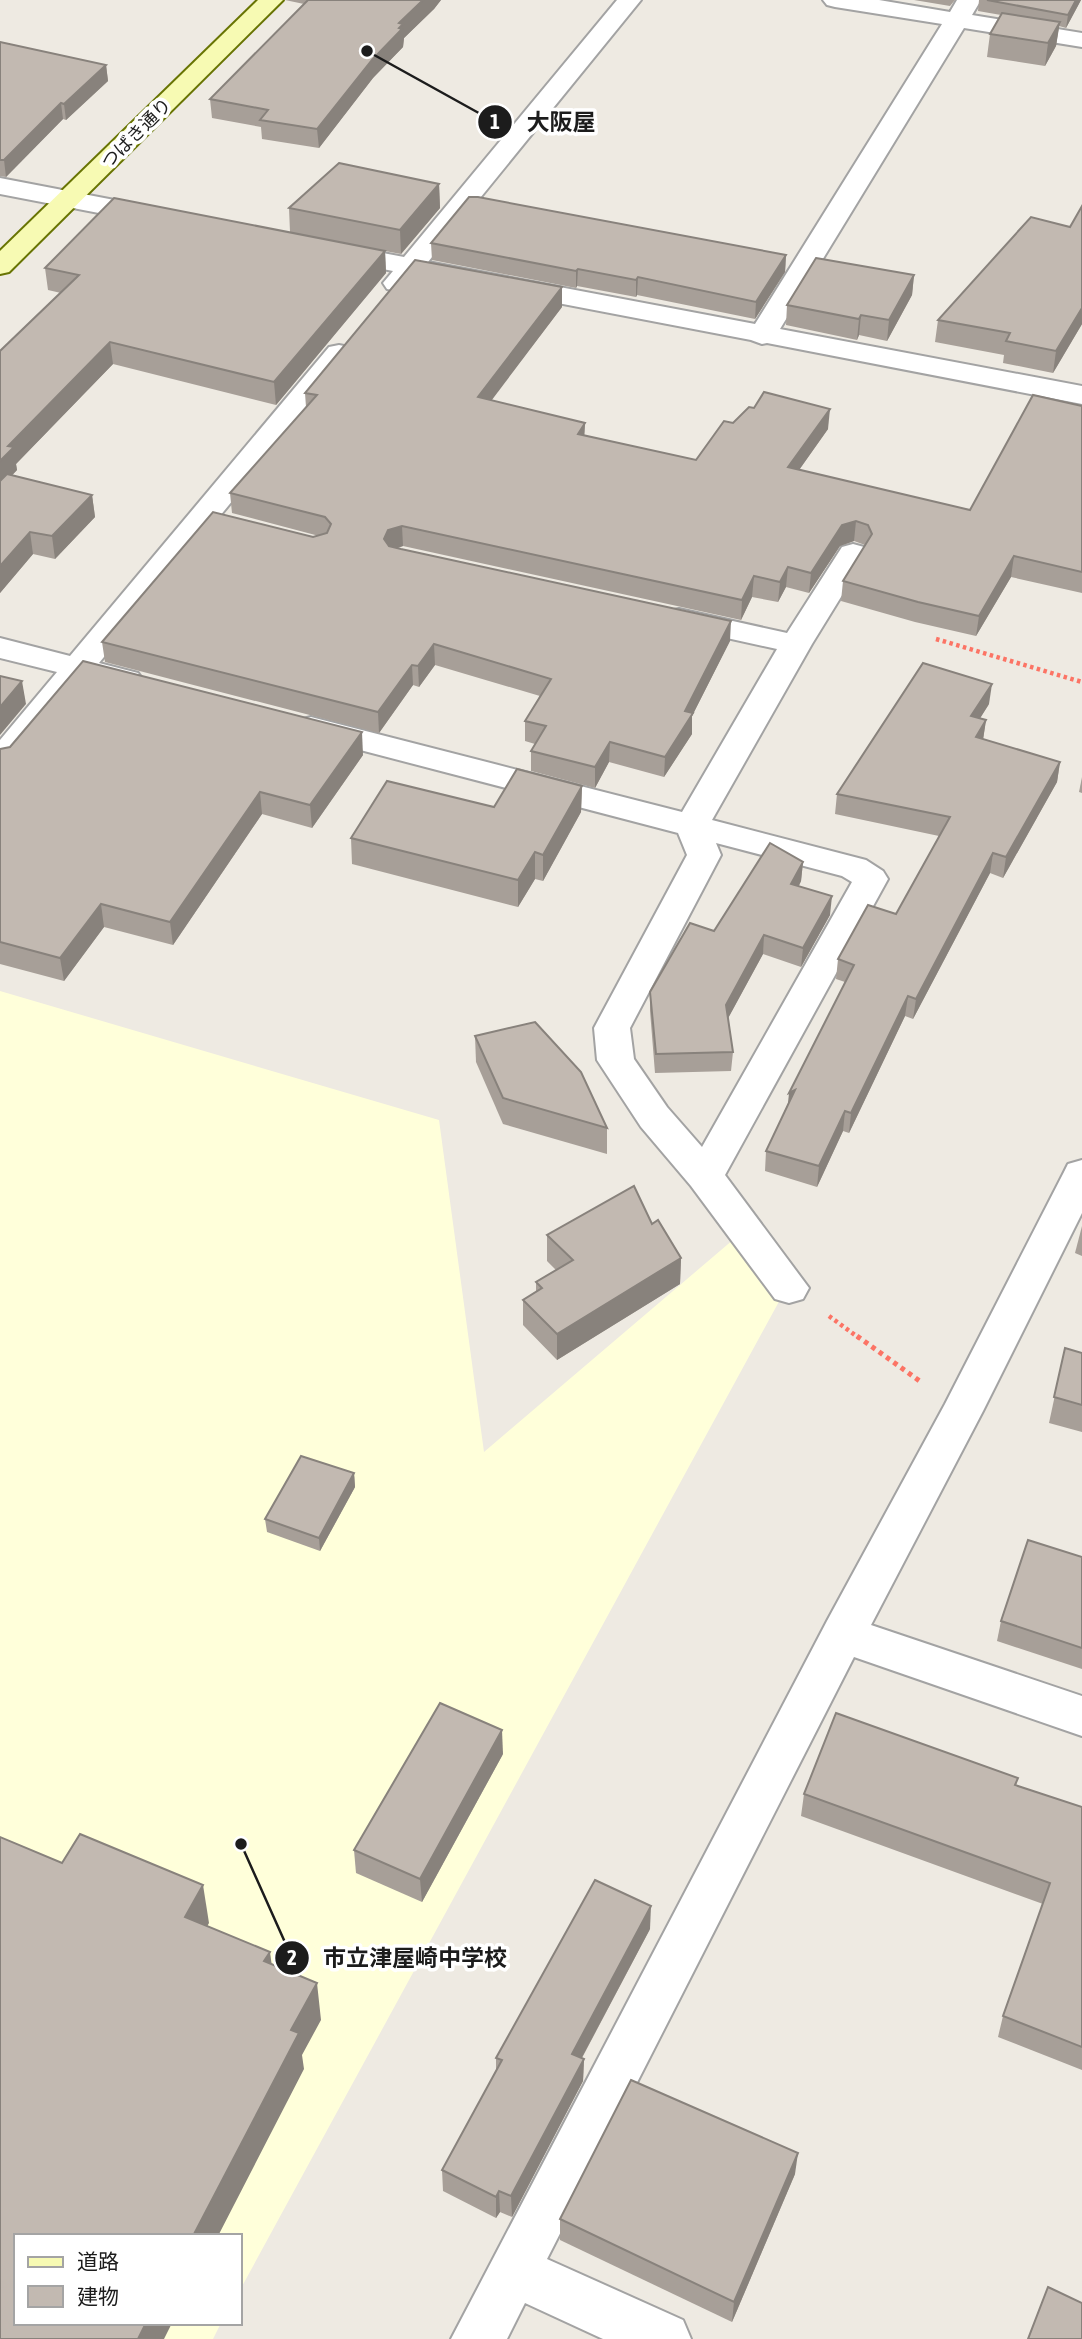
<svg xmlns="http://www.w3.org/2000/svg" width="1082" height="2339" font-family="'Asap Condensed','Noto Sans JP',sans-serif">
	<style>
		.education { fill: #ffffda }
		.lines { fill: none; stroke-linecap: round; stroke-linejoin: round }
		.street-casing { stroke: #a3a3a3; stroke-width: 4 }
		.secondary-casing { stroke: #687403; stroke-width: 4 }
		.path-far1 { stroke: #fc7465; stroke-width: 4.5; stroke-dasharray: 3.5 3.5; stroke-linecap: butt }
		.path { stroke: #fc7465; stroke-width: 5; stroke-dasharray: 4.5 4.5; stroke-linecap: butt }
		.street { fill: #fff; fill-rule: evenodd }
		.secondary { fill: #f7fab3; fill-rule: evenodd }
		.wall { fill: #a79f98 }
		.shaded-wall { fill: #88827c }
		.building { fill: #c2b9b1; stroke: #88827c; stroke-width: 2 }
		.labels { text-anchor: middle; dominant-baseline: central; stroke-width: 7; stroke-linejoin: round; paint-order: stroke }
		.far-street-label { font-size: 18px; fill: #1c1c1c; stroke: #fff }
		.leader { fill: none; stroke: #1c1c1c; stroke-width: 2.5 }
		.callout-dot { fill: #1c1c1c; stroke: #fff; stroke-width: 2.5 }
		.mark-label { font-size: 21px; text-anchor: middle; font-weight: bold; fill: #fff }
		.callout-label { font-size: 23px; text-anchor: middle; font-weight: bold; fill: #1c1c1c; stroke: #fff; stroke-width: 7; stroke-linejoin: round; paint-order: stroke }
	</style>
	<rect width="100%" height="100%" fill="#eeeae2"/>
	<path class="education" d="M 0,991 L 439,1120 L 484,1452 L 734,1239 L 782,1296 L 240,2290 L 240,2236 L 16,2236 L 16,2323 L 221,2323 L 213,2339 L 0,2339 Z"/>
	<g class="lines">
		<defs>
			<g id="street">
				<path d="M 617,0 L 641,0 L 428,262 L 755,324 L 942,24 L 835,7 L 827,5 L 823,0 L 879,0 L 950,12 L 957,0 L 981,0 L 972,15 L 1082,33 L 1082,47 L 964,28 L 780,329 L 1082,386 L 1082,404 L 767,343 L 762,344 L 751,340 L 417,276 C 408,287 403,293 387,289 L 383,283 L 393,271 L 326,258 L 322,252 L 326,246 L 335,244 L 404,257 Z"/>
				<path d="M 0,178 L 156,208 L 165,210 L 169,216 L 165,222 L 156,224 L 0,194 Z"/>
				<path d="M 339,345 L 349,347 L 353,353 L 349,359 L 99,663 L 138,673 L 143,680 L 138,687 L 127,690 L 85,679 L 12,768 L 0,771 L 0,740 L 57,672 L 0,658 L 0,638 L 70,656 L 329,347 Z"/>
				<path d="M 853,544 L 864,547 L 868,553 L 812,644 L 712,820 L 866,860 L 883,871 L 888,879 L 725,1175 L 809,1288 L 803,1299 L 789,1303 L 775,1299 L 691,1186 L 641,1127 L 597,1060 L 594,1028 L 687,855 L 678,833 L 299,734 L 295,727 L 299,720 L 311,717 L 682,812 L 777,649 L 668,625 L 663,618 L 668,611 L 679,609 L 787,633 L 842,547 ZM 716,843 L 842,876 L 852,882 L 702,1147 L 667,1107 L 634,1059 L 630,1028 L 721,855 Z"/>
				<path d="M 1082,1160 L 1082,1213 L 983,1411 L 871,1625 L 1082,1696 L 1082,1736 L 854,1657 L 547,2259 L 683,2320 L 691,2339 L 603,2339 L 525,2303 L 507,2339 L 451,2339 L 827,1621 L 945,1404 L 1063,1174 L 1068,1164 Z"/>
			</g>
			<path id="secondary" d="M 258,0 L 283,0 L 9,272 L 0,274 L 0,251 Z"/>
		</defs>
		<use href="#street" class="street-casing"/>
		<use href="#secondary" class="secondary-casing"/>
		<g class="path-far1">
			<path d="M 936,639 L 1082,682"/>
			<path d="M 829,1316 L 859,1338"/>
		</g>
		<path class="path" d="M 857,1336 L 921,1382"/>
		<use href="#street" class="street"/>
		<use href="#secondary" class="secondary"/>
	</g>
	<g class="wall">
		<path d="M 285,0 L 441,0 L 434,9 L 404,38 L 403,47 L 373,78 L 319,148 L 262,139 L 261,127 L 212,118 L 210,99 L 304,4 Z"/>
		<path d="M 914,0 L 955,0 L 950,6 Z"/>
		<path d="M 979,0 L 1081,0 L 1066,28 L 1059,26 L 1056,46 L 1045,66 L 987,57 L 990,34 L 1001,15 L 978,11 Z"/>
		<path d="M 0,42 L 106,65 L 108,81 L 66,120 L 63,119 L 6,177 L 0,176 Z"/>
		<path d="M 439,184 L 440,208 L 401,254 L 385,251 L 386,273 L 276,405 L 113,364 L 16,464 L 17,470 L 12,475 L 92,495 L 95,517 L 55,559 L 33,554 L 0,593 L 0,351 L 61,293 L 48,290 L 45,268 L 290,232 L 289,208 Z"/>
		<path d="M 1082,206 L 1082,324 L 1053,373 L 1003,363 L 1004,355 L 935,342 L 938,320 L 1070,227 Z"/>
		<path d="M 431,243 L 786,255 L 785,272 L 755,319 L 637,295 L 636,297 L 577,286 L 576,288 L 432,260 Z"/>
		<path d="M 914,275 L 912,295 L 887,341 L 859,335 L 857,340 L 786,325 L 787,305 Z"/>
		<path d="M 562,307 L 491,400 L 585,423 L 584,435 L 696,460 L 733,423 L 828,429 L 799,470 L 970,510 L 1082,406 L 1082,593 L 1011,577 L 976,636 L 915,622 L 841,601 L 843,581 L 865,545 L 854,541 L 840,546 L 809,593 L 786,587 L 778,602 L 752,597 L 741,620 L 403,546 L 397,548 L 730,641 L 692,716 L 692,734 L 664,777 L 609,762 L 595,788 L 531,771 L 531,751 L 535,744 L 525,741 L 525,721 L 540,696 L 435,665 L 419,687 L 413,685 L 379,733 L 105,662 L 102,642 L 313,537 L 319,536 L 232,513 L 230,493 L 306,407 L 305,393 Z"/>
		<path d="M 989,704 L 980,718 L 986,720 L 983,739 L 1060,762 L 1057,782 L 1003,878 L 990,873 L 913,1019 L 905,1016 L 849,1133 L 843,1131 L 817,1187 L 765,1171 L 766,1151 L 845,982 L 836,979 L 838,959 L 896,914 L 939,836 L 835,814 L 837,794 Z"/>
		<path d="M 0,749 L 363,755 L 312,828 L 262,814 L 173,945 L 104,927 L 64,981 L 0,964 Z"/>
		<path d="M 1082,777 L 1082,793 L 1079,792 Z"/>
		<path d="M 582,786 L 581,812 L 543,881 L 535,879 L 518,907 L 352,864 L 351,838 L 494,807 Z"/>
		<path d="M 803,862 L 801,881 L 799,886 L 830,915 L 801,967 L 763,954 L 728,1018 L 733,1052 L 731,1071 L 655,1073 L 650,1011 L 650,992 L 714,931 Z"/>
		<path d="M 475,1036 L 607,1128 L 607,1154 L 503,1124 L 476,1062 Z"/>
		<path d="M 652,1224 L 681,1258 L 680,1284 L 557,1360 L 523,1325 L 523,1300 L 536,1292 L 536,1282 L 556,1270 L 547,1261 L 547,1235 Z"/>
		<path d="M 1082,1226 L 1082,1256 L 1075,1253 Z"/>
		<path d="M 1065,1348 L 1082,1353 L 1082,1432 L 1049,1423 Z"/>
		<path d="M 354,1473 L 355,1487 L 320,1551 L 267,1532 L 265,1519 Z"/>
		<path d="M 1082,1557 L 1082,1669 L 997,1641 L 1001,1621 Z"/>
		<path d="M 503,1754 L 422,1902 L 356,1873 L 354,1850 Z"/>
		<path d="M 1018,1778 L 1016,1785 L 1082,1807 L 1082,2070 L 998,2037 L 1003,2016 L 1043,1904 L 801,1816 L 804,1794 Z"/>
		<path d="M 650,1929 L 582,2058 L 584,2059 L 583,2081 L 512,2217 L 500,2212 L 496,2218 L 443,2191 L 442,2170 L 496,2072 L 496,2058 Z"/>
		<path d="M 795,2174 L 732,2322 L 560,2240 L 560,2219 Z"/>
	</g>
	<g class="shaded-wall">
		<path d="M 423,0 L 441,0 L 434,9 L 404,38 L 403,47 L 373,78 L 319,148 L 317,129 L 399,23 Z"/>
		<path d="M 1076,0 L 1081,0 L 1066,28 L 1068,15 Z"/>
		<path d="M 1060,22 L 1056,46 L 1045,66 L 1048,43 Z"/>
		<path d="M 106,65 L 108,81 L 66,120 L 64,104 Z"/>
		<path d="M 61,103 L 63,119 L 6,177 L 4,160 Z"/>
		<path d="M 439,184 L 440,208 L 401,254 L 400,230 Z"/>
		<path d="M 385,251 L 386,273 L 276,405 L 274,382 Z"/>
		<path d="M 786,255 L 785,272 L 755,319 L 756,302 Z"/>
		<path d="M 578,269 L 577,286 L 576,288 L 576,271 Z"/>
		<path d="M 914,275 L 912,295 L 887,341 L 889,320 Z"/>
		<path d="M 638,277 L 637,295 L 636,297 L 636,280 Z"/>
		<path d="M 562,287 L 562,307 L 479,417 L 478,397 Z"/>
		<path d="M 1082,308 L 1082,324 L 1053,373 L 1056,351 Z"/>
		<path d="M 861,315 L 859,335 L 857,340 L 859,319 Z"/>
		<path d="M 110,342 L 113,364 L 16,464 L 17,470 L 0,488 L 0,461 L 8,446 Z"/>
		<path d="M 830,409 L 828,429 L 787,487 L 788,467 Z"/>
		<path d="M 585,423 L 584,443 L 578,434 Z"/>
		<path d="M 92,495 L 95,517 L 55,559 L 52,536 Z"/>
		<path d="M 856,521 L 854,541 L 840,546 L 809,593 L 811,573 L 842,525 Z"/>
		<path d="M 402,526 L 403,546 L 389,551 L 384,539 L 388,530 Z"/>
		<path d="M 30,532 L 33,554 L 0,593 L 0,566 Z"/>
		<path d="M 1014,556 L 1011,577 L 976,636 L 979,616 Z"/>
		<path d="M 788,567 L 786,587 L 778,602 L 780,582 Z"/>
		<path d="M 754,576 L 752,597 L 741,620 L 742,600 Z"/>
		<path d="M 731,621 L 730,641 L 692,716 L 692,734 L 664,777 L 665,757 L 685,711 Z"/>
		<path d="M 434,644 L 435,665 L 419,687 L 418,666 Z"/>
		<path d="M 412,665 L 413,685 L 379,733 L 378,712 Z"/>
		<path d="M 22,681 L 26,704 L 0,735 L 0,707 Z"/>
		<path d="M 992,684 L 989,704 L 969,736 L 971,716 Z"/>
		<path d="M 986,720 L 983,740 L 976,737 Z"/>
		<path d="M 362,732 L 363,755 L 312,828 L 310,805 Z"/>
		<path d="M 610,742 L 609,762 L 595,788 L 595,767 Z"/>
		<path d="M 1060,762 L 1057,782 L 1003,878 L 1006,857 Z"/>
		<path d="M 582,786 L 581,812 L 543,881 L 543,855 Z"/>
		<path d="M 260,792 L 262,814 L 173,945 L 170,922 Z"/>
		<path d="M 535,852 L 535,879 L 518,907 L 518,880 Z"/>
		<path d="M 993,853 L 990,873 L 913,1019 L 916,999 Z"/>
		<path d="M 803,862 L 801,881 L 790,903 L 791,884 Z"/>
		<path d="M 832,896 L 830,915 L 801,967 L 803,948 Z"/>
		<path d="M 101,904 L 104,927 L 64,981 L 60,958 Z"/>
		<path d="M 764,935 L 763,954 L 725,1024 L 726,1005 Z"/>
		<path d="M 908,996 L 905,1016 L 849,1133 L 851,1113 Z"/>
		<path d="M 795,1090 L 787,1113 L 789,1093 Z"/>
		<path d="M 845,1111 L 843,1131 L 817,1187 L 819,1166 Z"/>
		<path d="M 681,1258 L 680,1284 L 557,1360 L 557,1334 Z"/>
		<path d="M 354,1473 L 355,1487 L 320,1551 L 319,1538 Z"/>
		<path d="M 502,1730 L 503,1754 L 422,1902 L 420,1879 Z"/>
		<path d="M 203,1885 L 209,1923 L 192,1954 L 185,1917 Z"/>
		<path d="M 651,1906 L 650,1929 L 572,2076 L 572,2054 Z"/>
		<path d="M 270,1952 L 275,1989 L 264,1961 Z"/>
		<path d="M 317,1983 L 321,2020 L 302,2055 L 304,2069 L 218,2236 L 193,2236 L 291,2030 Z"/>
		<path d="M 584,2059 L 583,2081 L 512,2217 L 511,2196 Z"/>
		<path d="M 798,2153 L 795,2174 L 732,2322 L 734,2302 Z"/>
		<path d="M 499,2191 L 500,2212 L 496,2218 L 496,2197 Z"/>
		<path d="M 146,2323 L 172,2323 L 164,2339 L 138,2339 Z"/>
	</g>
	<g class="building">
		<path d="M 308,0 L 423,0 L 399,23 L 403,24 L 399,28 L 402,29 L 372,60 L 317,129 L 260,120 L 268,110 L 210,99 Z"/>
		<path d="M 987,0 L 1076,0 L 1068,15 Z"/>
		<path d="M 1002,13 L 1060,22 L 1048,43 L 990,34 Z"/>
		<path d="M 0,42 L 106,65 L 64,104 L 61,103 L 4,160 L 0,160 Z"/>
		<path d="M 339,163 L 439,184 L 400,230 L 289,208 Z"/>
		<path d="M 469,197 L 478,197 L 786,255 L 756,302 L 638,277 L 636,280 L 578,269 L 576,271 L 431,243 Z"/>
		<path d="M 114,198 L 385,251 L 274,382 L 110,342 L 8,446 L 14,447 L 0,461 L 0,351 L 79,275 L 45,268 Z"/>
		<path d="M 1082,206 L 1082,308 L 1056,351 L 1006,341 L 1010,333 L 938,320 L 1031,217 L 1070,227 Z"/>
		<path d="M 816,258 L 914,275 L 889,320 L 861,315 L 859,319 L 787,305 Z"/>
		<path d="M 415,260 L 562,287 L 478,397 L 585,423 L 578,434 L 696,460 L 724,421 L 733,423 L 749,407 L 754,408 L 764,392 L 830,409 L 788,467 L 970,510 L 1033,395 L 1082,406 L 1082,572 L 1014,556 L 979,616 L 918,602 L 843,581 L 872,534 L 868,525 L 856,521 L 842,525 L 811,573 L 788,567 L 780,582 L 754,576 L 742,600 L 402,526 L 388,530 L 384,539 L 389,546 L 401,549 L 731,621 L 685,711 L 693,713 L 665,757 L 610,742 L 595,767 L 531,751 L 546,726 L 525,721 L 551,679 L 434,644 L 418,666 L 412,665 L 378,712 L 102,642 L 213,512 L 313,537 L 327,533 L 331,524 L 325,517 L 230,493 L 317,395 L 305,393 Z"/>
		<path d="M 7,474 L 92,495 L 52,536 L 30,532 L 0,566 L 0,481 Z"/>
		<path d="M 83,661 L 362,732 L 310,805 L 260,792 L 170,922 L 101,904 L 60,958 L 0,942 L 0,749 L 10,747 Z"/>
		<path d="M 923,663 L 992,684 L 971,716 L 986,720 L 976,737 L 1060,762 L 1006,857 L 993,853 L 916,999 L 908,996 L 851,1113 L 845,1111 L 819,1166 L 766,1151 L 795,1090 L 789,1093 L 854,965 L 838,959 L 868,905 L 896,914 L 950,817 L 837,794 Z"/>
		<path d="M 0,676 L 22,681 L 0,707 Z"/>
		<path d="M 517,769 L 582,786 L 543,855 L 535,852 L 518,880 L 351,838 L 387,781 L 494,807 Z"/>
		<path d="M 770,843 L 803,862 L 791,884 L 832,896 L 803,948 L 764,935 L 726,1005 L 733,1052 L 656,1054 L 650,992 L 690,923 L 714,931 Z"/>
		<path d="M 535,1022 L 581,1072 L 607,1128 L 503,1098 L 475,1036 Z"/>
		<path d="M 634,1186 L 652,1224 L 658,1220 L 681,1258 L 557,1334 L 523,1300 L 542,1288 L 536,1282 L 573,1260 L 547,1235 Z"/>
		<path d="M 1065,1348 L 1082,1353 L 1082,1405 L 1054,1397 Z"/>
		<path d="M 301,1456 L 354,1473 L 319,1538 L 265,1519 Z"/>
		<path d="M 1028,1540 L 1082,1557 L 1082,1648 L 1001,1621 Z"/>
		<path d="M 440,1703 L 502,1730 L 420,1879 L 354,1850 Z"/>
		<path d="M 836,1713 L 1018,1778 L 1015,1785 L 1082,1807 L 1082,2047 L 1003,2016 L 1050,1883 L 804,1794 Z"/>
		<path d="M 80,1834 L 203,1885 L 185,1917 L 270,1952 L 264,1961 L 317,1983 L 291,2030 L 299,2033 L 193,2236 L 16,2236 L 16,2323 L 146,2323 L 138,2339 L 0,2339 L 0,1837 L 62,1863 Z"/>
		<path d="M 595,1880 L 651,1906 L 572,2054 L 584,2059 L 511,2196 L 499,2191 L 496,2197 L 442,2170 L 502,2060 L 496,2058 Z"/>
		<path d="M 631,2080 L 798,2153 L 734,2302 L 560,2219 Z"/>
		<path d="M 1048,2287 L 1082,2303 L 1082,2339 L 1028,2339 Z"/>
	</g>
	<g class="labels">
		<g class="far-street-label">
			<text transform="translate(136 133) rotate(-45)">つばき通り</text>
		</g>
	</g>
	<path class="leader" d="M367 51L495 122M241 1844L292 1958"/>
	<g class="callout-dot">
		<circle cx="367" cy="51" r="7"/>
		<circle cx="241" cy="1844" r="7"/>
		<circle cx="495" cy="122" r="18"/>
		<circle cx="292" cy="1958" r="18"/>
	</g>
	<g class="mark-label">
		<text x="495" y="129">1</text>
		<text x="292" y="1965">2</text>
	</g>
	<g class="callout-label">
		<text x="561" y="130">大阪屋</text>
		<text x="415" y="1966">市立津屋崎中学校</text>
	</g>
	<rect x="14" y="2234" width="228" height="91" fill="#ffffff" stroke="#a4a4a4" stroke-width="2"/>
	<rect x="28" y="2257" width="35" height="10" fill="#f7fab3" stroke="#a4a4a4" stroke-width="2"/>
	<text x="77" y="2269" font-size="21" fill="#1c1c1c">道路</text>
	<rect x="28" y="2286" width="35" height="21" fill="#c2b9b1" stroke="#a4a4a4" stroke-width="2"/>
	<text x="77" y="2304" font-size="21" fill="#1c1c1c">建物</text>
</svg>
